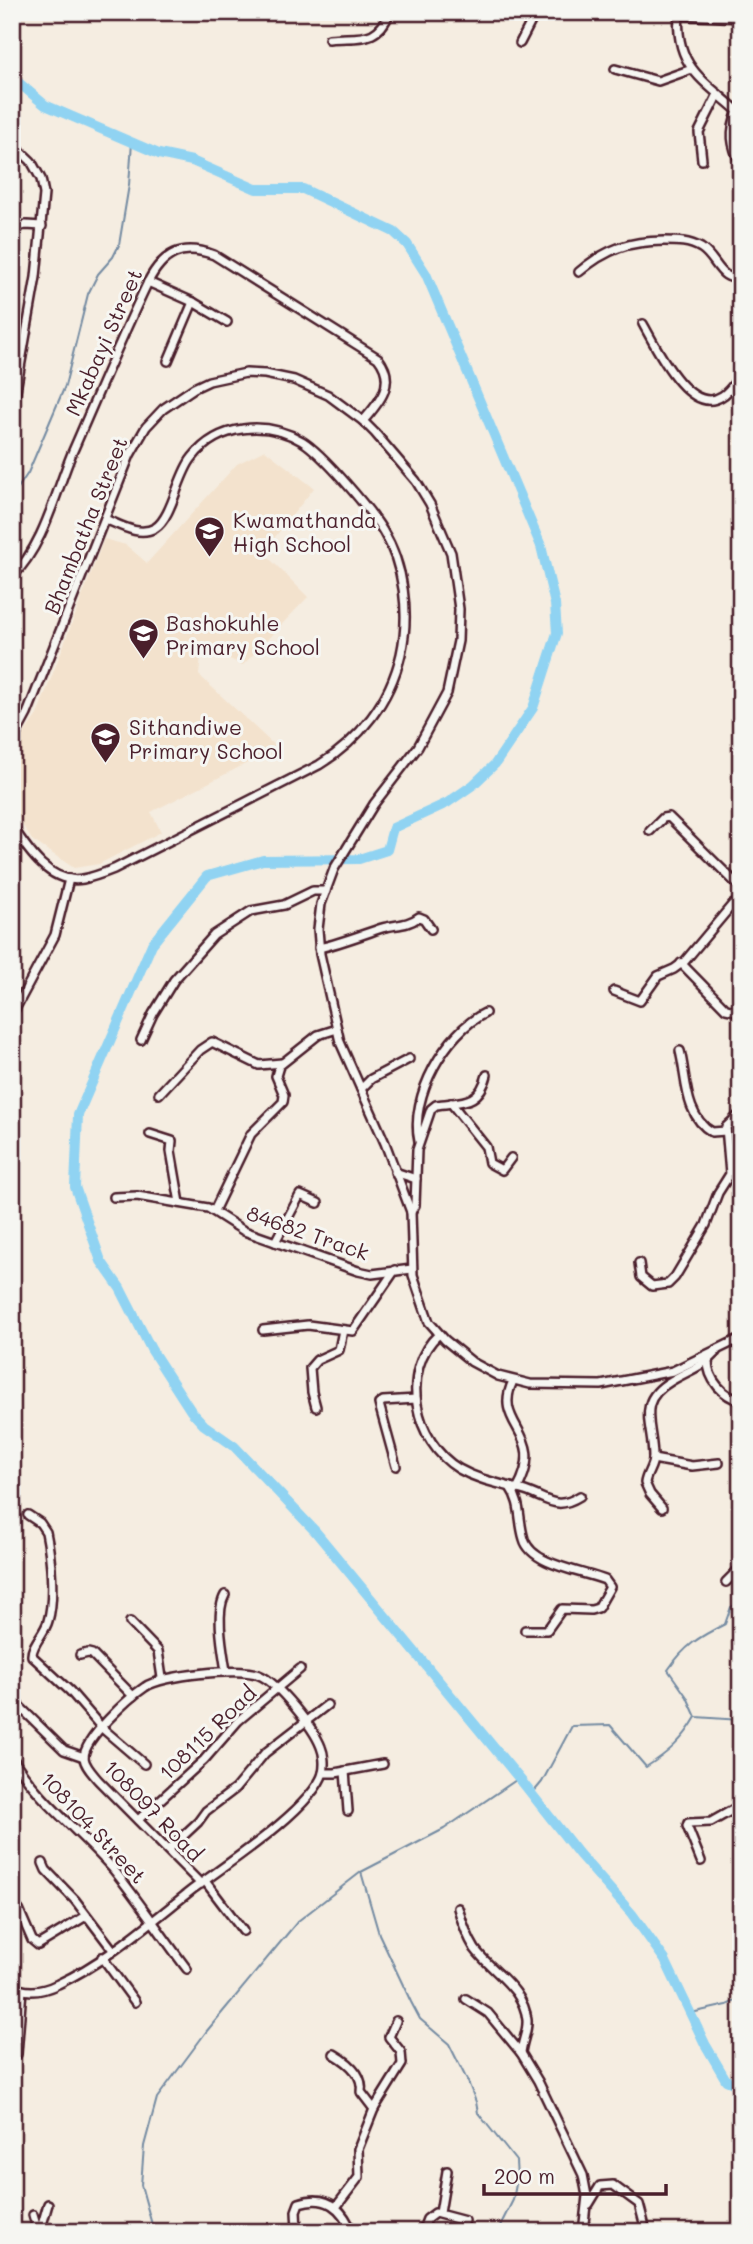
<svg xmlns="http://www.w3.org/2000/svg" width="753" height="2244" font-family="Mali,sans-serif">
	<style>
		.built { fill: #f3e2cd }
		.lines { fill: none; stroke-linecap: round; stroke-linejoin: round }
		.stream { stroke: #748ba2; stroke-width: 2 }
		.river { stroke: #90d3f2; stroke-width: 10 }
		.minor-casing { stroke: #4a1f2b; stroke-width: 12 }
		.minor { stroke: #f6f6f2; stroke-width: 7 }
		.labels { text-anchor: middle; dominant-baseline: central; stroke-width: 6; stroke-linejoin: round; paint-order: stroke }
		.street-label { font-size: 21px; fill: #4a1f2b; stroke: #f6f6f2 }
		.poi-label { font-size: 21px; fill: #4a1f2b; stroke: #f6f6f2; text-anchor: start }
	</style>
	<rect width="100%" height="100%" fill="#f5ede1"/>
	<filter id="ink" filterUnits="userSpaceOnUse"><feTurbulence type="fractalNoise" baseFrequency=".0143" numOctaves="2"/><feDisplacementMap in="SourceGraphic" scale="14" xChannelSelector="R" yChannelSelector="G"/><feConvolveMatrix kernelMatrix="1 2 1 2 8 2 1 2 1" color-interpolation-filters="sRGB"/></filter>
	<g filter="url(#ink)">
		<path class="built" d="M 265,450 L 314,488 L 263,552 L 308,597 L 243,665 L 202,647 L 199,675 L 277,748 L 151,812 L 161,832 L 99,864 L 74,868 L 32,840 L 12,809 L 12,751 L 37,715 L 104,539 L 126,545 L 147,563 L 237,464 Z"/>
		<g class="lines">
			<g class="stream">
				<path d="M 12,497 L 28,473 L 65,386 L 88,294 L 98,274 L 113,257 L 119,245 L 129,185 L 132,142"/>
				<path d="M 696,1717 L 741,1720"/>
				<path d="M 532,1794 L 542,1782 L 572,1726 L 610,1725 L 646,1767 C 668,1753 683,1740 696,1717 L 687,1697 L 668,1670 C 685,1645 699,1637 725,1624 L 731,1607 L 741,1601"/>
				<path d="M 361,1872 L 379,1934 L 411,2002 L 420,2019 L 449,2044 L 468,2082 L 476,2102 L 478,2113 L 516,2161 L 517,2179 L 513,2200 L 497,2232"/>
				<path d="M 691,2013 L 727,2005 L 741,1998"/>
				<path d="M 154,2232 L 141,2185 L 144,2146 L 157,2098 L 206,2032 L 298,1921 L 361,1872 L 444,1829 L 519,1778"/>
			</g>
			<path class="river" d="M 12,77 L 45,105 L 159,154 L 192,161 L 256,189 L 303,189 L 394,232 L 407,244 L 426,274 L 541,546 L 555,604 L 557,633 L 533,708 L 495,764 L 473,785 L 447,803 L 393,828 L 387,850 L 359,859 L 263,860 L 207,876 L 152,944 L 78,1115 L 75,1187 L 101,1261 L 120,1288 L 151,1349 L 191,1411 L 204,1425 L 234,1446 L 315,1531 L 523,1783 L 579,1854 L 632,1914 L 665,1960 L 705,2044 L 726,2080 L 741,2086"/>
			<defs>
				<g id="minor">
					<path d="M 679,12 C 674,68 705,81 741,114"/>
					<path d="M 679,15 L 741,18"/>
					<path d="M 329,39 C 359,36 377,44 390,12"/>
					<path d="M 520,43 L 536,12"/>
					<path d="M 615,69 L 658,81 L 692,69"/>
					<path d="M 738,111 C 729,132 731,145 741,165"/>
					<path d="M 12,143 L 31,161 L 41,179 L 44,194 L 36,277 L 12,413"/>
					<path d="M 702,160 L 699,132 L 718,94"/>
					<path d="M 12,228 L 26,225 L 42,226"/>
					<path d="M 579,272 C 606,249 629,241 664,241 C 677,241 689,241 701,248 C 717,258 720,283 741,277"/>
					<path d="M 148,282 L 193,302 L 227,322"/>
					<path d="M 643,324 C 655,345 689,418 722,396 C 730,391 735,382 741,375"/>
					<path d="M 168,361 L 193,302"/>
					<path d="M 12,577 C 44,545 55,494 72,453 C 97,396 121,338 148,282 C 163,253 182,243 214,255 L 378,358 C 397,382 380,402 363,421"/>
					<path d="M 12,742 L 27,714 L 130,455 L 146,427 L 163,409 L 194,388 L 209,381 L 246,373 L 265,374 L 294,380 L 328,395 L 363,421 L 375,433 L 416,481 L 430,504 L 451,553 L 459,609 L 458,641 L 447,693 L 418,747 L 374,804 L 334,869 L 321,904 L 318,929 L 320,954 L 340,1042 L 385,1143 L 411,1212 L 413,1275 L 429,1322 L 445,1340 L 472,1362 L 498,1376 L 530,1384 L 601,1385 L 673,1371 L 741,1338"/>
					<path d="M 12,826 C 27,849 50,885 83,879 C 93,877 104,873 114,869 L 319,765 C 360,740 390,701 401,654 C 410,614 404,565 383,531 C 370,509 323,454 302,441 C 266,420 218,424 192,458 C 178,475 172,518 155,528 C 139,537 120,525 105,519"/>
					<path d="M 650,831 L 663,818 L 669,817 L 741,888"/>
					<path d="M 319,948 C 341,943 361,935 382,928 C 396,924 407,926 419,917 L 424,919 L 431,929"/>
					<path d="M 681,963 L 726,1009 L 741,1012"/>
					<path d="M 614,991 L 640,1001 L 658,976 L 674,969 L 685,961 L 732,905 L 741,900"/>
					<path d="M 12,1015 L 55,935 L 69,879"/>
					<path d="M 141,1040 L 153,1014 L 174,980 L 214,935 L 251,911 L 284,905 L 313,891 L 326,891"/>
					<path d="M 680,1051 C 687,1078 684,1116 712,1132 L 726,1131"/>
					<path d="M 361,1089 L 371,1079 L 409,1059"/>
					<path d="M 159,1094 L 200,1050 L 212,1042 L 259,1065 L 282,1063"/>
					<path d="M 451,1103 L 486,1147 L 489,1163 L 502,1170 L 511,1158"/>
					<path d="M 150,1134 L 172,1141 L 171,1151 L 180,1203"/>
					<path d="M 419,1141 C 409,1097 446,1032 485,1013"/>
					<path d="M 395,1172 L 416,1179"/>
					<path d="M 114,1197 L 137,1196 L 208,1208 L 244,1231 L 358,1271 L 372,1274 L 412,1269"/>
					<path d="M 214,1211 L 251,1134 L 283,1102 L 284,1095 L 276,1076 L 279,1066 L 318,1035 L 337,1029"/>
					<path d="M 411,1212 L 415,1205 L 417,1150 L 431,1109 L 436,1105 C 461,1101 479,1106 487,1075"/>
					<path d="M 275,1242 L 300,1195 L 318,1203"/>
					<path d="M 639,1263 L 641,1277 L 652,1286 L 668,1284 L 675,1277 L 706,1225 L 718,1193 L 730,1174 L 726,1127 L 741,1113"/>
					<path d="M 263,1330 L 308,1325 L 353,1331 L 395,1270"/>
					<path d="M 439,1334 C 399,1370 414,1442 459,1469 C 480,1481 503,1484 525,1491 C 549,1499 556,1511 580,1496"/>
					<path d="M 708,1361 C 708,1380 723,1396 741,1401"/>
					<path d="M 513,1381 C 491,1427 549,1431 517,1489"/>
					<path d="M 316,1407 L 312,1392 L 310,1368 L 317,1360 L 339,1350 L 343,1330"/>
					<path d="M 653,1459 L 692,1466 L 719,1463"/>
					<path d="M 396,1466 L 379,1404 L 383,1401 L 416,1399"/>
					<path d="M 510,1487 C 522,1504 518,1520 524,1539 C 531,1565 582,1571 605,1580 L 610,1587 L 598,1608 L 591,1610 L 562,1609 L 547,1630 L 525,1630"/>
					<path d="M 662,1508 L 650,1494 L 645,1483 C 646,1474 653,1467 653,1458 C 653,1424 635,1402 671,1381 C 687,1371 703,1367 716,1352"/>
					<path d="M 28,1515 L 40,1523 L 46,1532 C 51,1556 55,1598 48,1621 C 45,1633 31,1645 32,1656 L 70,1691 L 102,1728 L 144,1764"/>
					<path d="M 726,1582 L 741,1567"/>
					<path d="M 225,1595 C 215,1612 223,1651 226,1671"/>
					<path d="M 130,1622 L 158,1651 L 162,1678"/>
					<path d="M 80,1655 L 88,1653 L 92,1654 L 133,1696"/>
					<path d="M 12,1699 L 64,1750 L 84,1757"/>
					<path d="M 12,1757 C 38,1801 80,1831 113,1869 C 139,1901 162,1936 187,1969"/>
					<path d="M 345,1771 L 348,1811"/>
					<path d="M 323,1773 L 335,1773 L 383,1764"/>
					<path d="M 138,1820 L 204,1760 L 238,1721 L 300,1669"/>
					<path d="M 168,1850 L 198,1822 L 206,1811 L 235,1789 L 265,1753 L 327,1705"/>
					<path d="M 701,1861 L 687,1826 L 688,1823 L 711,1822 L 741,1805"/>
					<path d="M 43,1863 L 46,1870 L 75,1900 L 113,1950"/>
					<path d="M 205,1881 L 243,1931"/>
					<path d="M 458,1908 C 462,1922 467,1936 475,1949 C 492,1972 524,1988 527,2020 C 528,2031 522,2041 521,2053 L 538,2081 L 583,2175 L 587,2196 L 583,2232"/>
					<path d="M 19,1910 L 32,1940 L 38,1945 L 86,1916"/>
					<path d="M 102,1957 L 135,2002"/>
					<path d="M 12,1986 C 27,1994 44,1991 58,1984 C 106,1962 152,1921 193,1889 C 224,1866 312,1809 323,1773 C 325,1765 324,1754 321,1747 C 314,1728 277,1682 259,1675 C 240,1667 162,1675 145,1687 C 130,1697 83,1739 84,1758 C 85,1766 93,1774 98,1780 L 201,1884"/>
					<path d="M 466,1999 L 488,2013 L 521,2053"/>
					<path d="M 17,2054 L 22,1990"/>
					<path d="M 334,2054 C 348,2062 364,2074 361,2092 L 374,2109"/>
					<path d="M 589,2204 L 600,2186 L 613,2185 L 639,2204 L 644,2223"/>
					<path d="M 336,2207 L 359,2177 L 358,2149 L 374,2109 L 402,2064 L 401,2052 L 389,2037 L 396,2021"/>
					<path d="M 440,2213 L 447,2171"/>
					<path d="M 33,2215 L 38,2232"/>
					<path d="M 40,2232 L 48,2204"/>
					<path d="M 297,2232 L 296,2211 L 299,2203 C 326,2194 342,2207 352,2232"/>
					<path d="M 422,2232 L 427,2219 L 435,2213 L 465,2221"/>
				</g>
			</defs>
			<use href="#minor" class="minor-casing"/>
			<use href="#minor" class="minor"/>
		</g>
	</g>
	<defs>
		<symbol id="school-pin" viewBox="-11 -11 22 30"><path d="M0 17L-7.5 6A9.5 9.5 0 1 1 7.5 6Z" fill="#4a1f2b" stroke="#f6f6f2"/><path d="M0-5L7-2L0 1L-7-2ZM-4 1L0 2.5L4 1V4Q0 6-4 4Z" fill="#fff"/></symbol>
	</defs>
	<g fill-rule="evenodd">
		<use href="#school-pin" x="192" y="514" width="35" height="47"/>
		<use href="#school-pin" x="126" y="616" width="35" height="47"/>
		<use href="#school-pin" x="88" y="720" width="35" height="47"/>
	</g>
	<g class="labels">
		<g class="street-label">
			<text transform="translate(103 342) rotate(-66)">Mkabayi Street</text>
			<text transform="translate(85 525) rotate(-68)">Bhambatha Street</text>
			<text transform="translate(308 1232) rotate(19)">84682 Track</text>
			<text transform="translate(207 1732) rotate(-44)">108115 Road</text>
			<text transform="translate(154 1810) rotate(46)">108097 Road</text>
			<text transform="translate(94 1827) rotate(47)">108104 Street</text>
		</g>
		<g class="poi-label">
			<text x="233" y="519">Kwamathanda<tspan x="233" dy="24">High School</tspan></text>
			<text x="166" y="622">Bashokuhle<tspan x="166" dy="24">Primary School</tspan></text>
			<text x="129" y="726">Sithandiwe<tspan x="129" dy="24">Primary School</tspan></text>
		</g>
	</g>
	<rect width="753" height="2244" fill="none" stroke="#f6f6f2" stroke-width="42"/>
	<rect x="21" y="21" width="711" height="2202" fill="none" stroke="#4a1f2b" stroke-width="2.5" filter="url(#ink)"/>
	<path d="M484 2184v10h182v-10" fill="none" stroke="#4a1f2b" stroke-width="3.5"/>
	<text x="494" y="2184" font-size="21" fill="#4a1f2b" stroke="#f6f6f2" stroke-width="5" paint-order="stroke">200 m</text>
</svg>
